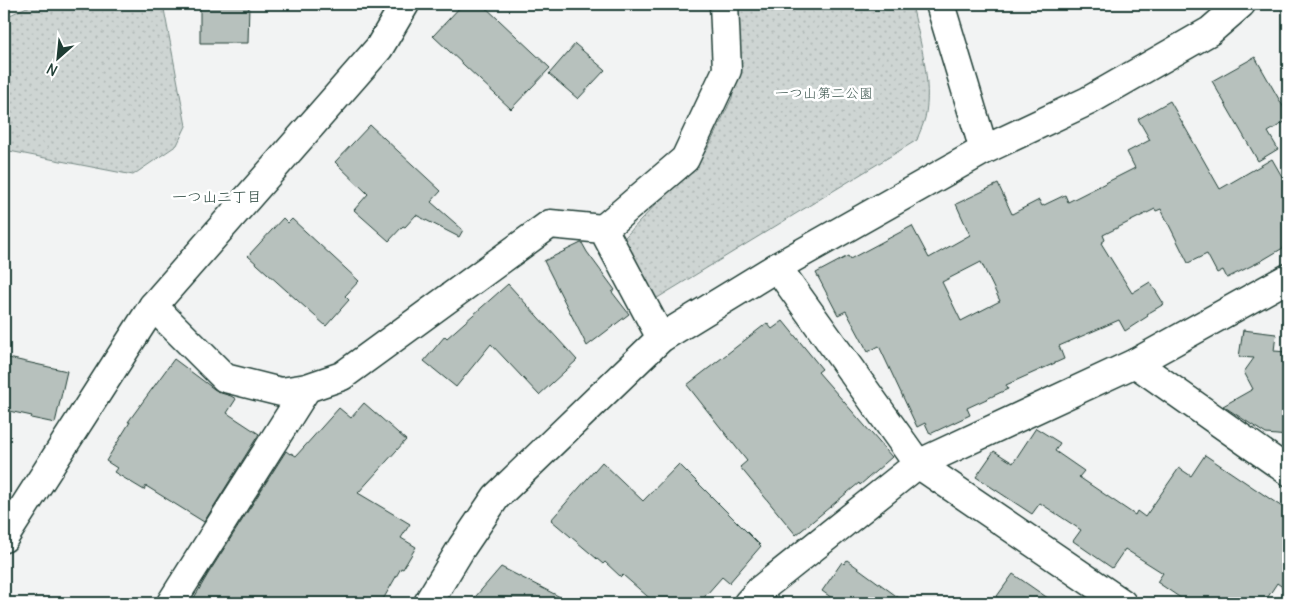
<svg xmlns="http://www.w3.org/2000/svg" width="1292" height="607" font-family="Delius,'Klee One',sans-serif">
	<style>
		.park { fill: url(#park-dots); stroke: #768984 }
		.building { fill: #b7c1bd; stroke: #1f3d34; fill-rule: evenodd }
		.lines { fill: none; stroke-linecap: round; stroke-linejoin: round }
		.minor-casing { stroke: #1f3d34; stroke-width: 31 }
		.tertiary-casing { stroke: #1f3d34; stroke-width: 31 }
		.minor { stroke: #fff; stroke-width: 28 }
		.tertiary { stroke: #fff; stroke-width: 28 }
		.labels { text-anchor: middle; dominant-baseline: central; stroke-width: 5; stroke-linejoin: round; paint-order: stroke }
		.park-label { font-size: 14px; fill: #425b54; stroke: #fff }
		.neighbourhood-label { font-size: 15px; fill: #1f3d34; stroke: #fff }
	</style>
	<defs>
		<pattern id="park-dots" width="8" height="8" patternUnits="userSpaceOnUse" patternTransform="scale(1.25)"><rect width="8" height="8" fill="#ced5d3"/><path d="M2 2h.1M6 6h.1" fill="none" stroke="#b0b8b6" stroke-width="1.8" stroke-linecap="round"/></pattern>
	</defs>
	<rect width="100%" height="100%" fill="#f2f3f3"/>
	<filter id="ink" filterUnits="userSpaceOnUse"><feTurbulence type="fractalNoise" baseFrequency=".02" numOctaves="2"/><feDisplacementMap in="SourceGraphic" scale="10" xChannelSelector="R" yChannelSelector="G"/><feConvolveMatrix kernelMatrix="1 2 1 2 8 2 1 2 1" color-interpolation-filters="sRGB"/></filter>
	<g filter="url(#ink)">
		<g class="park">
			<path d="M 33,4 L 163,4 L 186,126 L 177,145 L 133,175 L 4,150 L 4,18 Z"/>
			<path d="M 737,4 L 912,4 C 919,39 933,83 925,118 C 923,126 919,133 917,140 L 654,300 L 621,250 L 625,237 L 707,150 L 732,98 L 740,52 Z"/>
		</g>
		<g class="building">
			<path d="M 200,4 L 249,4 L 248,43 L 200,43 Z"/>
			<path d="M 463,4 L 482,4 L 550,68 L 511,109 L 433,36 Z"/>
			<path d="M 575,44 L 605,70 L 578,99 L 549,74 Z"/>
			<path d="M 1255,57 L 1288,115 L 1288,120 L 1268,132 L 1278,149 L 1258,161 L 1212,81 Z"/>
			<path d="M 1170,101 L 1220,189 L 1272,159 L 1288,187 L 1288,245 L 1261,261 L 1227,278 L 1223,270 L 1217,273 L 1207,254 L 1188,263 L 1161,209 L 1156,211 L 1155,209 L 1103,235 L 1105,240 L 1101,243 L 1132,293 L 1150,282 L 1164,304 L 1147,314 L 1148,316 L 1125,331 L 1119,320 L 1059,346 L 1064,359 L 1006,385 L 1008,389 L 967,408 L 970,415 L 930,434 L 925,423 L 917,427 L 879,346 L 868,352 L 846,311 L 838,315 L 816,273 L 848,256 L 850,259 L 912,226 L 929,258 L 970,235 L 956,204 L 998,184 L 1012,214 L 1039,200 L 1042,206 L 1065,195 L 1068,202 L 1135,168 L 1127,152 L 1150,140 L 1138,119 ZM 981,262 L 1000,301 L 961,321 L 942,282 Z"/>
			<path d="M 370,125 L 441,191 L 431,202 L 463,230 L 459,237 L 416,215 L 405,227 L 403,226 L 389,241 L 354,210 L 368,194 L 335,162 Z"/>
			<path d="M 283,218 L 288,223 L 292,219 L 359,281 L 345,296 L 349,300 L 326,326 L 248,256 Z"/>
			<path d="M 581,243 L 582,243 L 587,252 L 615,290 L 612,292 L 629,314 L 587,346 L 544,261 Z"/>
			<path d="M 508,284 L 577,360 L 539,395 L 491,344 L 456,387 L 424,361 L 445,336 L 447,338 Z"/>
			<path d="M 783,321 L 822,369 L 818,372 L 892,457 L 860,485 L 859,483 L 796,535 L 740,467 L 747,461 L 687,385 L 767,323 L 772,329 Z"/>
			<path d="M 1243,330 L 1276,334 L 1274,351 L 1288,352 L 1288,436 L 1266,434 L 1223,406 L 1253,389 L 1244,372 L 1254,358 L 1239,357 Z"/>
			<path d="M 4,357 L 67,371 L 55,423 L 31,418 L 32,416 L 4,410 Z"/>
			<path d="M 174,359 L 214,389 L 221,393 L 231,396 L 236,399 L 227,413 L 259,434 L 204,522 L 146,486 L 144,490 L 114,472 L 117,468 L 106,461 L 130,422 L 128,422 Z"/>
			<path d="M 364,403 L 406,440 L 358,493 L 410,524 L 401,538 L 416,547 L 403,569 L 401,568 L 381,603 L 191,603 L 208,574 L 286,451 L 290,454 L 291,453 L 296,456 L 339,408 L 351,418 Z"/>
			<path d="M 1036,428 L 1060,443 L 1055,451 L 1084,471 L 1079,477 L 1135,515 L 1137,511 L 1145,517 L 1179,468 L 1191,476 L 1205,455 L 1288,511 L 1288,591 L 1277,583 L 1264,603 L 1188,603 L 1157,582 L 1163,573 L 1125,549 L 1112,568 L 1073,541 L 1081,530 L 1040,503 L 1032,514 L 976,477 L 994,451 L 1013,463 Z"/>
			<path d="M 602,462 L 643,501 L 679,464 L 761,546 L 729,583 L 722,577 L 699,603 L 655,603 L 623,575 L 621,577 L 605,562 L 603,564 L 551,520 Z"/>
			<path d="M 847,560 L 906,603 L 839,603 L 822,591 L 842,562 L 844,564 Z"/>
			<path d="M 501,567 L 572,603 L 470,603 Z"/>
			<path d="M 1013,574 L 1055,603 L 992,603 Z"/>
		</g>
		<g class="lines">
			<defs>
				<g id="minor">
					<path d="M 603,229 L 685,159 L 727,70 L 724,4"/>
					<path d="M 777,267 L 918,464 L 1122,603"/>
					<path d="M 153,306 L 225,378 L 281,392 L 307,388 L 342,376 L 550,224 L 603,229 L 661,338"/>
					<path d="M 1135,363 L 1288,471"/>
					<path d="M 4,538 L 153,306 L 379,48 L 405,4"/>
					<path d="M 171,603 L 307,388"/>
					<path d="M 748,603 L 760,590 L 918,464 L 1135,363 L 1288,278"/>
				</g>
				<g id="tertiary">
					<path d="M 940,4 L 984,150"/>
					<path d="M 428,603 L 462,547 L 496,497 L 661,338 L 777,267 L 984,150 L 1088,101 L 1210,31 L 1241,4"/>
				</g>
			</defs>
			<use href="#minor" class="minor-casing"/>
			<use href="#tertiary" class="tertiary-casing"/>
			<use href="#minor" class="minor"/>
			<use href="#tertiary" class="tertiary"/>
		</g>
	</g>
	<g class="labels">
		<g class="park-label">
			<text x="824" y="93">一つ山第二公園</text>
		</g>
		<g class="neighbourhood-label">
			<text x="217" y="196">一つ山二丁目</text>
		</g>
	</g>
	<rect width="1292" height="607" fill="none" stroke="#fff" stroke-width="20"/>
	<rect x="10" y="10" width="1272" height="587" fill="none" stroke="#1f3d34" stroke-width="2" filter="url(#ink)"/>
	<g transform="translate(58 58) rotate(207)" stroke="#ffffff" stroke-width="4" paint-order="stroke">
	<path d="M0-4L9 19L0 12L-9 19Z" fill="#1f3d34"/>
	<text y="-8" font-size="14" font-weight="bold" text-anchor="middle" fill="#1f3d34">N</text>
	</g>
</svg>
